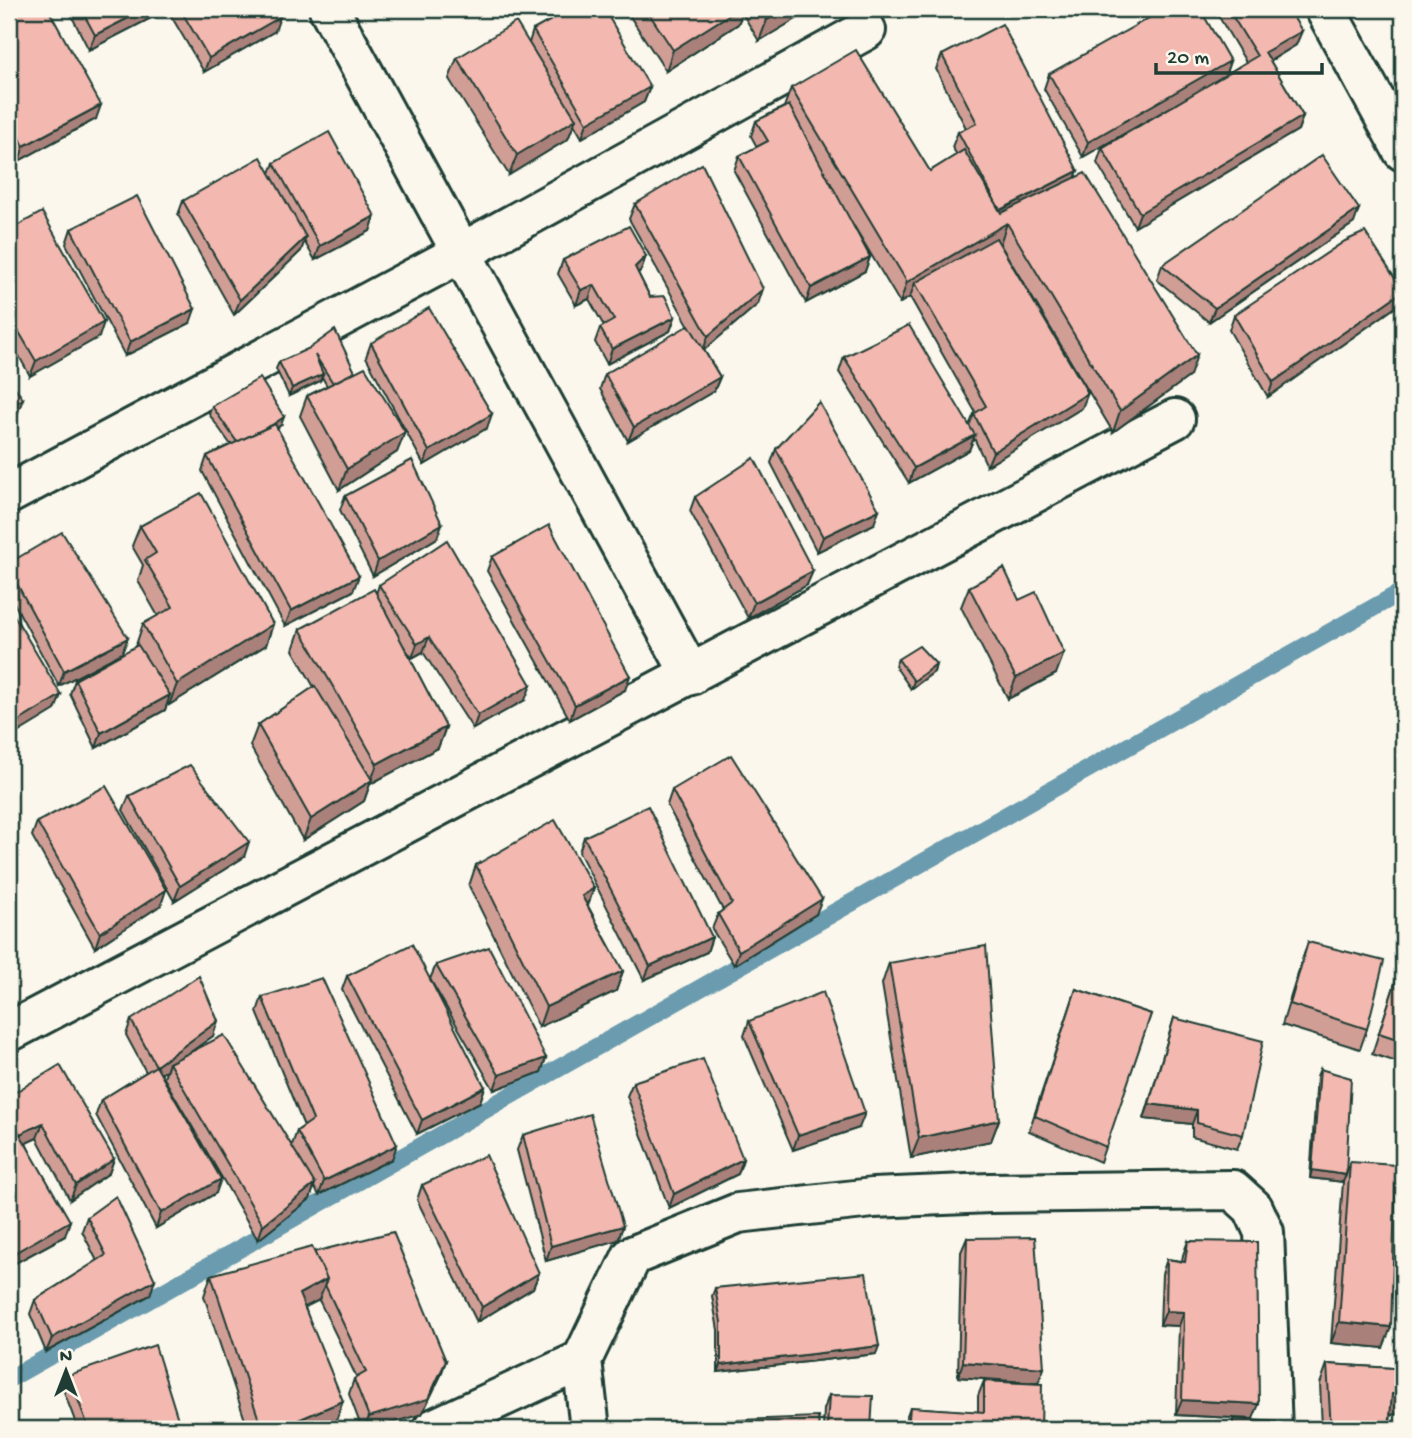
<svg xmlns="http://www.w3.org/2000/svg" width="1412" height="1438" font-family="'Gochi Hand',sans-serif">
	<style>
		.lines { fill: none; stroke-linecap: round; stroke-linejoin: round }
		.stream { stroke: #6b9bae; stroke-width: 18 }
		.minor-casing { stroke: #1f3d34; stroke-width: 44 }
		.minor { stroke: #fbf7ec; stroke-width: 38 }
		.wall { fill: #d19e96; stroke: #1f3d34; stroke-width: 2 }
		.shaded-wall { fill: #aa817a; stroke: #1f3d34; stroke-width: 2 }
		.building { fill: #f3b8af; stroke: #1f3d34; stroke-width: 2 }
	</style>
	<rect width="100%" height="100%" fill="#fbf7ec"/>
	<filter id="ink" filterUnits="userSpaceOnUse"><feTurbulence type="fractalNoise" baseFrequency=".0143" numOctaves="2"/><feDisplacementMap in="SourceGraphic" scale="14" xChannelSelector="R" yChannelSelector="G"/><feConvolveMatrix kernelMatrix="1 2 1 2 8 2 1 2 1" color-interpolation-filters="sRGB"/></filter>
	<g filter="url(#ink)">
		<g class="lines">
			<path class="stream" d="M 9,1379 L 1403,591"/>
			<defs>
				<g id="minor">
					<path d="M 329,9 L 691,675"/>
					<path d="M 1325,9 L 1403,151"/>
					<path d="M 9,494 L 461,253 L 866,30"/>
					<path d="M 9,1032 L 1175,419"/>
					<path d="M 433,1429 L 582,1360"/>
					<path d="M 590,1429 L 582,1360 L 632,1256 L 738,1213 L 873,1198 L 990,1193 L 1233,1190 L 1253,1208 L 1264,1232 L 1272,1429"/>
				</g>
			</defs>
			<use href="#minor" class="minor-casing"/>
			<use href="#minor" class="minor"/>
		</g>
		<g class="wall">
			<path d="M 9,9 L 96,119 L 19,161 L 9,143 Z"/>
			<path d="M 68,9 L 156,9 L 153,17 L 89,50 Z"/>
			<path d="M 167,9 L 275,9 L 275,31 L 204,72 Z"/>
			<path d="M 625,9 L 813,9 L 759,41 L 742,13 L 738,24 L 666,71 Z"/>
			<path d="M 1092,9 L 1118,9 L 1098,19 Z"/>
			<path d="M 1217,9 L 1288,9 L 1296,45 L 1270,61 L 1303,116 L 1298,130 L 1135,227 L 1097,163 L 1102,148 L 1182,100 L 1083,157 L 1044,89 L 1049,74 L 1230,61 L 1225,75 L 1246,62 L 1216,12 Z"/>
			<path d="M 533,30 L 650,87 L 644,102 L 582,138 L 574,124 L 568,139 L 509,175 L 449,79 L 457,58 L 529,43 Z"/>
			<path d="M 942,55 L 1075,178 L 1190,376 L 1113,432 L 1000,244 L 1082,408 L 987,466 L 974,438 L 969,450 L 909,483 L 839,372 L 844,357 L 969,426 L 974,414 L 976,413 L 910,297 L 900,303 L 854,226 L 870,257 L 865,271 L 806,303 L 734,171 L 739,156 L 757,147 L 751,136 L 756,121 L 784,107 L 791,88 L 930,171 L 957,155 L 952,147 L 958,132 L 966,128 L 936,69 Z"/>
			<path d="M 274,163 L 375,216 L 370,231 L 315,260 L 304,241 L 301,251 L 234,315 L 178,215 L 183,201 L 270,173 Z"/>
			<path d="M 635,204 L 758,304 L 704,350 L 720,377 L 714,391 L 628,441 L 600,389 L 605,374 L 689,326 L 629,219 Z"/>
			<path d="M 1354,223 L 1209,322 L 1157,280 L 1162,265 Z"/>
			<path d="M 71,229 L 190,323 L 125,356 L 66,244 Z"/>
			<path d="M 9,230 L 99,337 L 30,376 L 9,338 Z"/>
			<path d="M 646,256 L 641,270 L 638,273 L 650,297 L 675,317 L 670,331 L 607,364 L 595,342 L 600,328 L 604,326 L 589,299 L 576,305 L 558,274 L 563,260 Z"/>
			<path d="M 1397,306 L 1268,397 L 1229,330 L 1234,315 Z"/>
			<path d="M 371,343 L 487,428 L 424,465 L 366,357 Z"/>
			<path d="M 310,348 L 355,372 L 405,432 L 397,452 L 339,490 L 300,416 L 307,396 L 327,386 L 322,377 L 320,381 L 289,396 L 276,369 L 279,362 Z"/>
			<path d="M 212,406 L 281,425 L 277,428 L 353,591 L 285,626 L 202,471 L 207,456 L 231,445 L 209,414 Z"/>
			<path d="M 776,449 L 874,524 L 817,552 L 771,463 Z"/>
			<path d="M 345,496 L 437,538 L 373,576 L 340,510 Z"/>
			<path d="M 695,497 L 807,585 L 748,618 L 690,511 Z"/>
			<path d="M 140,526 L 273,624 L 266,645 L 169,705 L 167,702 L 165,710 L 96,748 L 70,694 L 75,680 L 137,646 L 136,645 L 143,624 L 158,616 L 138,581 L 143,565 L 132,546 Z"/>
			<path d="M 492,557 L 625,690 L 570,720 L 487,571 Z"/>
			<path d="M 9,563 L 122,653 L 59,686 L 9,594 Z"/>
			<path d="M 379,585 L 525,700 L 473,729 L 423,652 L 412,658 L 403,645 L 446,727 L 438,748 L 370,784 L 364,801 L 303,840 L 250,746 L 258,725 L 314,687 L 293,650 L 300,629 L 376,594 Z"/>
			<path d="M 969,587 L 1019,600 L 1056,674 L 1008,699 L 961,607 Z"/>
			<path d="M 898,659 L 936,664 L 934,672 L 911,689 L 895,666 Z"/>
			<path d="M 672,790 L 816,914 L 734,965 L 712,929 L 718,914 L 723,910 L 667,805 Z"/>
			<path d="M 129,796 L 244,857 L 174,901 L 123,810 Z"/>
			<path d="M 37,822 L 161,905 L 95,948 L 32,836 Z"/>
			<path d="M 584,837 L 712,937 L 707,952 L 644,980 L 579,852 Z"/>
			<path d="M 476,865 L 594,888 L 588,906 L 623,971 L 616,991 L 539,1027 L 469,886 Z"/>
			<path d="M 1308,942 L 1367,1029 L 1360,1049 L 1282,1025 L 1301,963 Z"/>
			<path d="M 889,963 L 999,1120 L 991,1141 L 911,1158 L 882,984 Z"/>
			<path d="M 436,965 L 546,1058 L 541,1072 L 494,1090 L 430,979 Z"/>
			<path d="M 1401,965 L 1403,966 L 1403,1064 L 1372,1054 Z"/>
			<path d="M 347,976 L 485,1087 L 480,1102 L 417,1134 L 342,990 Z"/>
			<path d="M 1076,989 L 1151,1014 L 1100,1162 L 1029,1131 Z"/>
			<path d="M 262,997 L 392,1159 L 319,1195 L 314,1187 L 310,1199 L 258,1240 L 164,1078 L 167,1069 L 161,1074 L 216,1193 L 156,1228 L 96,1115 L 101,1100 L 146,1072 L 126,1035 L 131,1020 L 213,1036 L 189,1053 L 292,1145 L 297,1131 L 304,1126 L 257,1012 Z"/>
			<path d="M 1174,1018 L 1243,1135 L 1237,1149 L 1192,1137 L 1192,1124 L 1144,1119 Z"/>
			<path d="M 749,1021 L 859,1128 L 793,1150 L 744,1036 Z"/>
			<path d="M 1320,1069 L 1346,1175 L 1350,1162 L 1383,1348 L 1331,1343 L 1343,1182 L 1310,1178 L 1317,1076 Z"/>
			<path d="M 633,1082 L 743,1159 L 738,1174 L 669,1208 L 627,1096 Z"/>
			<path d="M 9,1096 L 114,1159 L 109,1173 L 70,1200 L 37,1138 L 26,1143 L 65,1236 L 10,1266 L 9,1264 L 9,1141 L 10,1140 L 9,1138 Z"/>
			<path d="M 523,1135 L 623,1226 L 618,1240 L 546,1261 L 517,1150 Z"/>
			<path d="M 422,1185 L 539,1273 L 533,1288 L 477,1322 L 417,1200 Z"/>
			<path d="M 87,1217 L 150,1295 L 46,1352 L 30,1314 L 35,1300 L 97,1261 L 82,1231 Z"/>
			<path d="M 967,1238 L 1044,1368 L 1038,1383 L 958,1377 L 961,1252 Z"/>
			<path d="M 1188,1241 L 1253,1419 L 1176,1415 L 1179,1326 L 1160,1325 L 1162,1274 L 1167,1259 L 1182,1261 L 1183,1255 Z"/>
			<path d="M 314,1252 L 441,1375 L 422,1414 L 371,1429 L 362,1429 L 349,1394 L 354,1379 L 357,1378 L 319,1300 L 305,1307 L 336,1421 L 317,1429 L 248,1429 L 204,1296 L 211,1275 Z"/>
			<path d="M 715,1288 L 876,1354 L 718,1372 L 718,1330 L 712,1296 Z"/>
			<path d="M 1327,1364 L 1393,1368 L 1403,1368 L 1403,1414 L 1391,1415 L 1389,1429 L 1322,1429 L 1320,1384 Z"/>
			<path d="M 69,1375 L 181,1429 L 78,1429 L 63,1389 Z"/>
			<path d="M 984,1381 L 1041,1429 L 904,1429 L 905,1421 L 910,1407 L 978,1412 L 978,1396 Z"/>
			<path d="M 829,1395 L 871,1429 L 823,1429 L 824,1409 Z"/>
		</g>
		<g class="shaded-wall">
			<path d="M 146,9 L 156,9 L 153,17 L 89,50 L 95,35 Z"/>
			<path d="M 738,9 L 744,9 L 738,24 L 666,71 L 673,50 Z"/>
			<path d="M 786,9 L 813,9 L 759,41 L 767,20 Z"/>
			<path d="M 1101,9 L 1118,9 L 1098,19 Z"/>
			<path d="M 280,17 L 275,31 L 204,72 L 209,58 Z"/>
			<path d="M 1302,31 L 1296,45 L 1260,67 L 1265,52 Z"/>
			<path d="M 1230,61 L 1225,76 L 1083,157 L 1088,142 Z"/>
			<path d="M 650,87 L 644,102 L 582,138 L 587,123 Z"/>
			<path d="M 101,105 L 96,119 L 19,161 L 24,146 Z"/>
			<path d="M 1303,116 L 1298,130 L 1135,227 L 1140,213 Z"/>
			<path d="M 576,119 L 568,139 L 509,175 L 517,155 Z"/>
			<path d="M 1078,171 L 1072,186 L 994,225 L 999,211 Z"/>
			<path d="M 1359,209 L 1354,223 L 1209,322 L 1215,308 Z"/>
			<path d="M 375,216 L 370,231 L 315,260 L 320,246 Z"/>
			<path d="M 1007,223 L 1000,244 L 915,283 L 910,297 L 900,303 L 907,282 Z"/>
			<path d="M 306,237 L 301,251 L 234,315 L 240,300 Z"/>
			<path d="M 646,256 L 641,270 L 630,282 L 635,267 Z"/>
			<path d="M 870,257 L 865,271 L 806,303 L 811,288 Z"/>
			<path d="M 594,285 L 589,299 L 576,305 L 581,290 Z"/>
			<path d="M 763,289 L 758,304 L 703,351 L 708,336 Z"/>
			<path d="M 1403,291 L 1397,306 L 1268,397 L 1273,382 Z"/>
			<path d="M 195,309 L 190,323 L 125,356 L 130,342 Z"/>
			<path d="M 675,317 L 670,331 L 607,364 L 612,349 Z"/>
			<path d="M 104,322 L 99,337 L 30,376 L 36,361 Z"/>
			<path d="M 1197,355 L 1190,376 L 1113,432 L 1120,411 Z"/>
			<path d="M 323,374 L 320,381 L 289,396 L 292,388 Z"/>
			<path d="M 720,377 L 714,391 L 628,441 L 634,427 Z"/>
			<path d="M 1088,393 L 1082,408 L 987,466 L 993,452 Z"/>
			<path d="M 23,399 L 15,420 L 9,423 L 9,407 Z"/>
			<path d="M 492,414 L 487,428 L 424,465 L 429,451 Z"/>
			<path d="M 284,417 L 281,425 L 238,454 L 241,447 Z"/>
			<path d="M 405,432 L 397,452 L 339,490 L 347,469 Z"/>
			<path d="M 975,435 L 969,450 L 909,483 L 914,468 Z"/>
			<path d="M 879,510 L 874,524 L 817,552 L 823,537 Z"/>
			<path d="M 442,524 L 437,538 L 373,576 L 378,561 Z"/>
			<path d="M 813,571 L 807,585 L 748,618 L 754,603 Z"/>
			<path d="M 359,576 L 353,591 L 285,626 L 291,611 Z"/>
			<path d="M 273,624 L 266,645 L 169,705 L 177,684 Z"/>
			<path d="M 429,637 L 423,652 L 412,658 L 417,644 Z"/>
			<path d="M 128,638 L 122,653 L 59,686 L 64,671 Z"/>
			<path d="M 1064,653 L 1056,674 L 1008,699 L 1016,678 Z"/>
			<path d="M 936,664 L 934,672 L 911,689 L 914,681 Z"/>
			<path d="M 630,676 L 625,690 L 570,720 L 575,705 Z"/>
			<path d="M 531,685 L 525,700 L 473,729 L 478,715 Z"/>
			<path d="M 61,695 L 55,710 L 9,738 L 9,727 Z"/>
			<path d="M 170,695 L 165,710 L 96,748 L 101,733 Z"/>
			<path d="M 446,727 L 438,748 L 370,784 L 364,801 L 303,840 L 311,819 L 371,781 L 377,764 Z"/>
			<path d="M 249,842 L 244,857 L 174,901 L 180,886 Z"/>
			<path d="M 594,888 L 586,909 L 582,896 Z"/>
			<path d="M 166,890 L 161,905 L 95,948 L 100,933 Z"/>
			<path d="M 822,899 L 816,914 L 734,965 L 739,951 Z"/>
			<path d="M 712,937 L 707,952 L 644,980 L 650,966 Z"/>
			<path d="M 623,971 L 616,991 L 539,1027 L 546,1007 Z"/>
			<path d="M 218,1021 L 213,1036 L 171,1066 L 169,1063 L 167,1069 L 151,1081 L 156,1066 Z"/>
			<path d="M 546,1058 L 541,1072 L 494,1090 L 499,1075 Z"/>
			<path d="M 485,1087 L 480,1102 L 417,1134 L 422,1120 Z"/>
			<path d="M 1149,1104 L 1197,1110 L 1192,1124 L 1144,1119 Z"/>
			<path d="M 865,1113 L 859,1128 L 793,1150 L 798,1135 Z"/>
			<path d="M 999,1120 L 991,1141 L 911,1158 L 919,1138 Z"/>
			<path d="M 43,1123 L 37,1138 L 15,1148 L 20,1134 Z"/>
			<path d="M 397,1145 L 392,1159 L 319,1195 L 324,1181 Z"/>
			<path d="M 114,1159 L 109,1173 L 70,1200 L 76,1185 Z"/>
			<path d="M 743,1159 L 738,1174 L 669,1208 L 674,1194 Z"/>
			<path d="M 1312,1170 L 1346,1175 L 1343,1182 L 1310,1178 Z"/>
			<path d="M 221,1179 L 216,1193 L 156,1228 L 161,1213 Z"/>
			<path d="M 315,1184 L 310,1199 L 258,1240 L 263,1225 Z"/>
			<path d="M 70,1221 L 65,1236 L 10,1266 L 16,1252 Z"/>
			<path d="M 623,1226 L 618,1240 L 546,1261 L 551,1246 Z"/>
			<path d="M 539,1273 L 533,1288 L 477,1322 L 482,1307 Z"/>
			<path d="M 327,1279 L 319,1300 L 292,1314 L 299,1294 Z"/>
			<path d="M 155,1280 L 150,1295 L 46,1352 L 52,1338 Z"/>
			<path d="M 1166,1311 L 1184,1312 L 1179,1326 L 1160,1325 Z"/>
			<path d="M 1339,1322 L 1391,1327 L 1383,1348 L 1331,1343 Z"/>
			<path d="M 879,1346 L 876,1354 L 718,1372 L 721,1365 Z"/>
			<path d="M 446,1361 L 441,1375 L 422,1414 L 371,1429 L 364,1429 L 369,1417 Z"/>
			<path d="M 963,1362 L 1044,1368 L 1038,1383 L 958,1377 Z"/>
			<path d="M 1392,1394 L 1403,1394 L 1403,1414 L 1385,1415 Z"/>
			<path d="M 1182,1400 L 1259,1404 L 1253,1419 L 1176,1415 Z"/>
			<path d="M 343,1401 L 336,1421 L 317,1429 L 277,1429 Z"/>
		</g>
		<g class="building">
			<path d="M 9,9 L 48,9 L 101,105 L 24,146 L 9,119 Z"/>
			<path d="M 81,9 L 146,9 L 95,35 Z"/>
			<path d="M 180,9 L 275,9 L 280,17 L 209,58 Z"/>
			<path d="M 571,9 L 604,9 L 650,87 L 587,123 L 533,30 Z"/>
			<path d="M 646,9 L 738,9 L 673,50 Z"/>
			<path d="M 760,9 L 786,9 L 767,20 Z"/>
			<path d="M 1165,9 L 1200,9 L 1230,61 L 1088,142 L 1049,74 Z"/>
			<path d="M 1228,9 L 1288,9 L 1302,31 L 1265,52 L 1303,116 L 1140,213 L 1102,148 L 1257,56 Z"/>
			<path d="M 516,22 L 576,119 L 517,155 L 457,58 Z"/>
			<path d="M 1002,24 L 1078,171 L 1000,210 L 958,132 L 977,123 L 942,55 Z"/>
			<path d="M 856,50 L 930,171 L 964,150 L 1001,213 L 1085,173 L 1197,355 L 1120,411 L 1007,223 L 907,282 L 791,88 Z"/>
			<path d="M 789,105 L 870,257 L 811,288 L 739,156 L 768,141 L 756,121 Z"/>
			<path d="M 329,132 L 375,216 L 320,246 L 274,163 Z"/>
			<path d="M 1322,155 L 1359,209 L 1215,308 L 1162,265 Z"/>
			<path d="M 261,157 L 306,237 L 240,300 L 183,201 Z"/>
			<path d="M 702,164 L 763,289 L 708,336 L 635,204 Z"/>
			<path d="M 137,196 L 195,309 L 130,342 L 71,229 Z"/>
			<path d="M 42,212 L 104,322 L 36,361 L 9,315 L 9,230 Z"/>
			<path d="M 629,226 L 646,256 L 635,267 L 650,297 L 665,296 L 675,317 L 612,349 L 600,328 L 614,320 L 594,285 L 581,290 L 563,260 Z"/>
			<path d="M 1365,232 L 1403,291 L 1273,382 L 1234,315 L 1345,241 Z"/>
			<path d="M 996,238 L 1088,393 L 993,452 L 974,414 L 986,406 L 915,283 Z"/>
			<path d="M 429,308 L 492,414 L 429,451 L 371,343 Z"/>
			<path d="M 689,325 L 720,377 L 634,427 L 605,374 Z"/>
			<path d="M 909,325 L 975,435 L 914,468 L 844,357 Z"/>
			<path d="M 335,330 L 355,372 L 333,383 L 315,355 L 323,374 L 292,388 L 279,362 L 310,348 Z"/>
			<path d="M 365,367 L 405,432 L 347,469 L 307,396 Z"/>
			<path d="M 260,378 L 284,417 L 272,425 L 237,442 L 212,406 Z"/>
			<path d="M 9,379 L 23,399 L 9,407 Z"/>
			<path d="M 819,402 L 879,510 L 823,537 L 776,449 Z"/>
			<path d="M 275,424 L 359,576 L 291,611 L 207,456 Z"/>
			<path d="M 754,458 L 813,571 L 754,603 L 695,497 Z"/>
			<path d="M 412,460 L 442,524 L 378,561 L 345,496 Z"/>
			<path d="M 201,493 L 273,624 L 177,684 L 143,624 L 173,607 L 145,560 L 156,553 L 140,526 Z"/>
			<path d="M 549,525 L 630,676 L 575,705 L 492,557 Z"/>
			<path d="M 62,532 L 128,638 L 64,671 L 9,569 L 9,563 Z"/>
			<path d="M 447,540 L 531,685 L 478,715 L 429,637 L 417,644 L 379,585 Z"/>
			<path d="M 1004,568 L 1019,600 L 1036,592 L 1064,653 L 1016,678 L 969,587 Z"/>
			<path d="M 374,589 L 446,727 L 377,764 L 300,629 Z"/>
			<path d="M 9,607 L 61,695 L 9,727 Z"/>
			<path d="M 138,645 L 170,695 L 101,733 L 75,680 Z"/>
			<path d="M 919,646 L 936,664 L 914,681 L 898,659 Z"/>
			<path d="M 315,686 L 372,780 L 311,819 L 258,725 Z"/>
			<path d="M 731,755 L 822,899 L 739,951 L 718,914 L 732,903 L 672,790 Z"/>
			<path d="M 190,765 L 249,842 L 180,886 L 129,796 Z"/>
			<path d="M 106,786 L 166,890 L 100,933 L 37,822 Z"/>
			<path d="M 648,806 L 712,937 L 650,966 L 584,837 Z"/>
			<path d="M 555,820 L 594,888 L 582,896 L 623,971 L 546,1007 L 476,865 Z"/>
			<path d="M 1308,942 L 1384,961 L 1367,1029 L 1290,1004 Z"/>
			<path d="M 412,944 L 485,1087 L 422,1120 L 347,976 Z"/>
			<path d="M 986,946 L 999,1120 L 919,1138 L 889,963 Z"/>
			<path d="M 489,947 L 546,1058 L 499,1075 L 436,965 Z"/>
			<path d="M 1401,965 L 1403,966 L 1403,1041 L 1379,1033 Z"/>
			<path d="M 199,976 L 218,1021 L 156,1066 L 131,1020 Z"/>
			<path d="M 322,978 L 397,1145 L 324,1181 L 297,1131 L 313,1120 L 262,997 Z"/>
			<path d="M 1076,989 L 1151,1014 L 1106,1147 L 1035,1116 Z"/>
			<path d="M 823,992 L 865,1113 L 798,1135 L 749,1021 Z"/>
			<path d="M 1174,1018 L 1263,1041 L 1243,1135 L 1197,1123 L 1197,1110 L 1149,1104 Z"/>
			<path d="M 224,1035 L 315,1184 L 263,1225 L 169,1063 Z"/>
			<path d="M 703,1059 L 743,1159 L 674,1194 L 633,1082 Z"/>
			<path d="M 60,1065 L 114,1159 L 76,1185 L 43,1123 L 20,1134 L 9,1114 L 9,1096 Z"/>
			<path d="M 156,1066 L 221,1179 L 161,1213 L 101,1100 Z"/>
			<path d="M 1320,1069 L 1351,1078 L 1346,1175 L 1312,1170 Z"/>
			<path d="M 590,1114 L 623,1226 L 551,1246 L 523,1135 Z"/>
			<path d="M 20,1134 L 70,1221 L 16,1252 L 9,1241 L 9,1141 Z"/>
			<path d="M 486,1155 L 539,1273 L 482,1307 L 422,1185 Z"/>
			<path d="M 1350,1162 L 1396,1165 L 1391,1327 L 1339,1322 Z"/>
			<path d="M 116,1196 L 155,1280 L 52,1338 L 35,1300 L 106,1255 L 87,1217 Z"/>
			<path d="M 393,1232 L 446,1361 L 428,1399 L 369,1417 L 354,1379 L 366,1372 L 325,1285 L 327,1279 L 314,1252 Z"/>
			<path d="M 1035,1237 L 1044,1368 L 963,1362 L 967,1238 Z"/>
			<path d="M 1188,1241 L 1257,1242 L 1259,1404 L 1182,1400 L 1184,1312 L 1166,1311 L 1167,1259 L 1185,1262 Z"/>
			<path d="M 312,1247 L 327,1279 L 299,1294 L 343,1401 L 277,1429 L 262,1429 L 211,1275 Z"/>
			<path d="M 866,1273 L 879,1346 L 721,1365 L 721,1322 L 715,1288 Z"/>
			<path d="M 155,1345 L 181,1429 L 89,1429 L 69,1375 Z"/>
			<path d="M 1327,1364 L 1393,1368 L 1403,1368 L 1403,1394 L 1392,1394 L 1389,1429 L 1331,1429 Z"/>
			<path d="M 984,1381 L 1042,1384 L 1041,1429 L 1005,1429 L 1005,1424 L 1005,1429 L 908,1429 L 910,1407 L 984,1412 Z"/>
			<path d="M 829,1395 L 873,1396 L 871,1429 L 827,1429 Z"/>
			<path d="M 818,1417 L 819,1429 L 638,1429 L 637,1424 Z"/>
			<path d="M 1233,1419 L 1276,1422 L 1276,1429 L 1233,1429 Z"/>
		</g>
	</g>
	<rect width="1412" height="1438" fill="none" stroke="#fbf7ec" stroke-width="35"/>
	<rect x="18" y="18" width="1377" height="1403" fill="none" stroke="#1f3d34" stroke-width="2.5" filter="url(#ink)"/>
	<g transform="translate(66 1371)" stroke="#fbf7ec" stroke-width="5" paint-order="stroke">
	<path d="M0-5L12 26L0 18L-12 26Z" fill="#1f3d34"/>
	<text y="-10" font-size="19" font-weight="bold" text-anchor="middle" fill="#1f3d34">N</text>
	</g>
	<path d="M1156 63v10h166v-10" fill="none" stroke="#1f3d34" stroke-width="3.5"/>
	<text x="1167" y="63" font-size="21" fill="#1f3d34" stroke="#fbf7ec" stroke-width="5" paint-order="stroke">20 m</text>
</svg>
